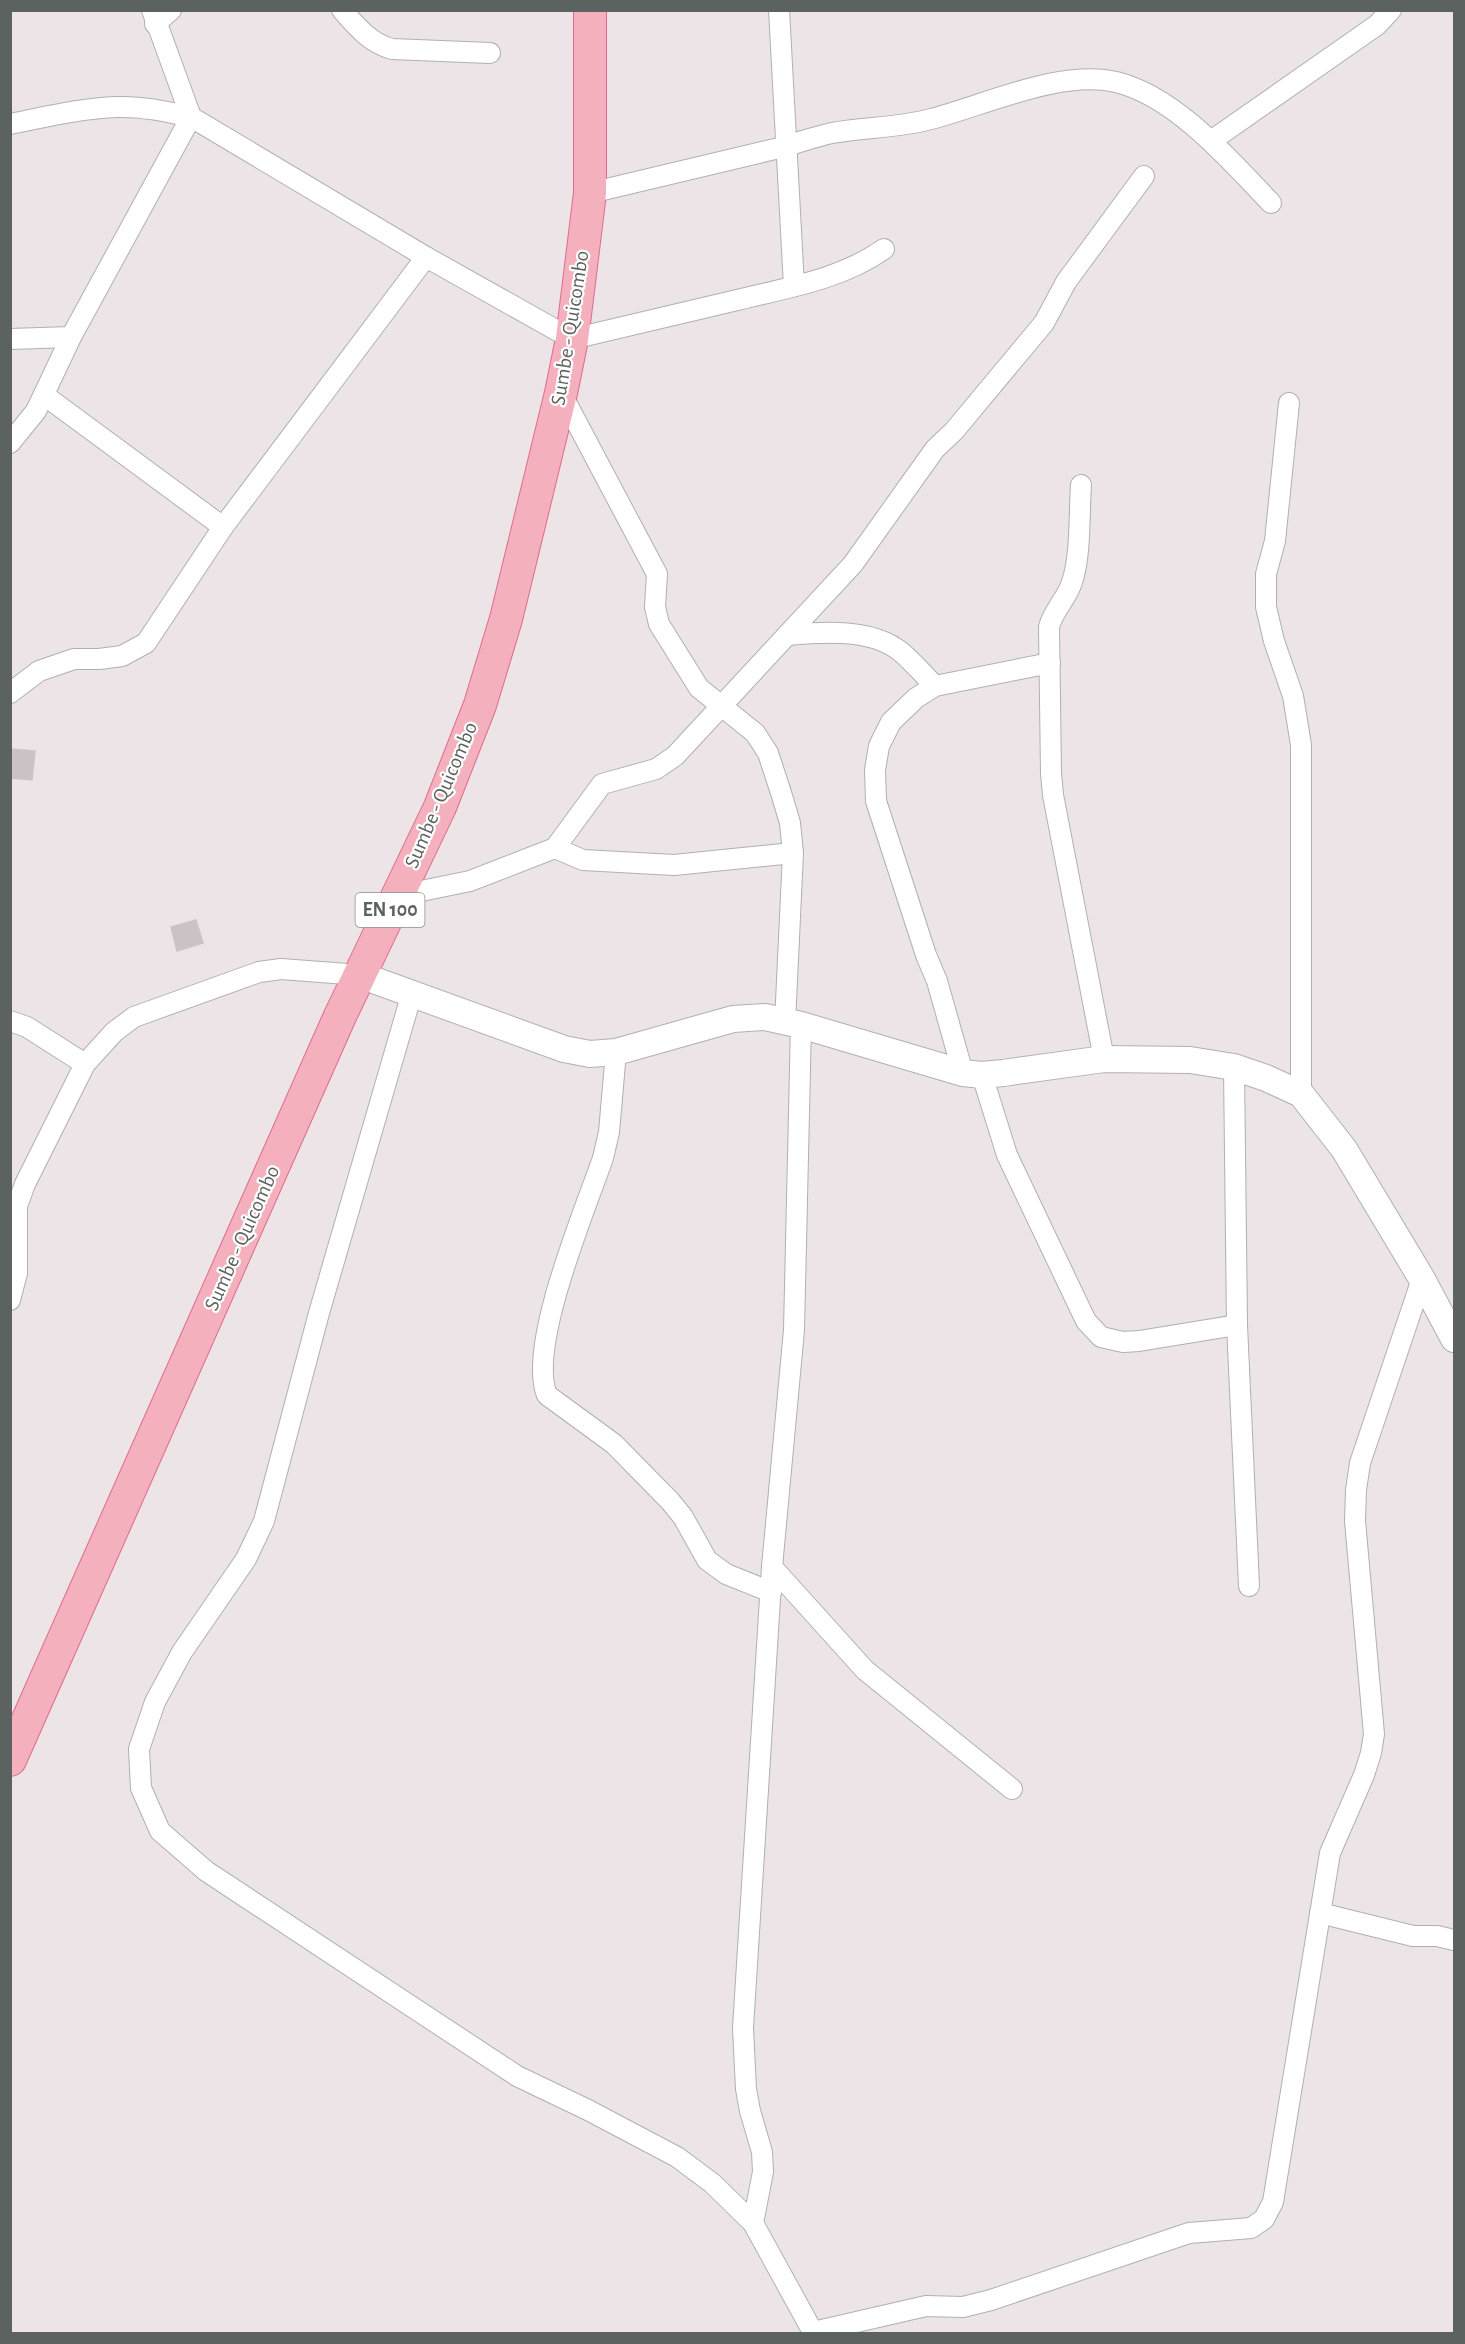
<svg xmlns="http://www.w3.org/2000/svg" width="1465" height="2344" font-family="'Alegreya Sans',sans-serif">
	<style>
		.building { fill: #cac2c5; stroke: #d0c3c7; stroke-width: 1.5 }
		.lines { fill: none; stroke-linecap: round; stroke-linejoin: round }
		.minor-casing { stroke: #adb2b0; stroke-width: 22 }
		.tertiary-casing { stroke: #adb2b0; stroke-width: 28 }
		.primary-casing { stroke: #df6a8d; stroke-width: 34 }
		.minor { stroke: #fff; stroke-width: 20 }
		.tertiary { stroke: #fff; stroke-width: 26 }
		.primary { stroke: #f4b1bd; stroke-width: 32 }
		.labels { text-anchor: middle; dominant-baseline: central; stroke-width: 4.5; stroke-linejoin: round; paint-order: stroke }
		.shield { fill: #fff; stroke: #8d918f; stroke-width: 1.5 }
		.shield-label { font-size: 20px; font-weight: bold; fill: #5c625f }
		.street-label { font-size: 21px; fill: #5c625f; stroke: #fff }
	</style>
	<rect width="100%" height="100%" fill="#ece4e6"/>
	<g class="building">
		<path d="M 10,749 L 35,751 L 32,780 L 10,778 Z"/>
		<path d="M 196,920 L 203,943 L 177,951 L 171,927 Z"/>
	</g>
	<g class="lines">
		<defs>
			<g id="minor">
				<path d="M 342,10 C 357,27 370,43 392,49 L 490,53"/>
				<path d="M 779,10 L 794,286"/>
				<path d="M 155,24 L 171,10"/>
				<path d="M 10,124 C 45,117 82,108 117,107 C 142,106 168,112 191,117 L 426,257 L 572,339 C 626,326 680,313 733,301 C 785,288 840,280 884,249"/>
				<path d="M 1211,141 L 1377,25 L 1391,10"/>
				<path d="M 590,193 C 652,178 714,163 775,149 C 795,144 813,137 832,133 C 865,127 899,128 931,119 C 985,105 1061,69 1116,82 C 1175,96 1230,160 1271,203"/>
				<path d="M 10,339 L 71,337"/>
				<path d="M 561,393 L 657,574 L 655,607 L 659,624 L 699,688 L 755,733 L 768,753 L 782,796 L 790,823 L 793,853 L 785,1023"/>
				<path d="M 44,395 L 223,527"/>
				<path d="M 1289,403 L 1275,541 L 1266,574 L 1266,607 L 1274,641 L 1293,696 L 1301,745 L 1301,1094"/>
				<path d="M 10,443 L 36,411 L 71,337 L 191,117 L 152,10"/>
				<path d="M 1081,485 C 1079,513 1081,556 1072,582 C 1067,599 1053,610 1049,627 L 1051,773 L 1053,795 L 1104,1059"/>
				<path d="M 787,635 C 823,632 872,628 901,652 C 913,662 924,675 935,686"/>
				<path d="M 10,693 L 39,671 L 74,659 L 99,659 L 122,656 L 146,643 L 223,527 L 426,257"/>
				<path d="M 555,848 L 583,860 L 674,865 L 793,853"/>
				<path d="M 397,896 L 470,881 L 555,848 L 602,784 L 656,769 L 675,756 L 853,564 L 935,449 L 954,431 L 1044,323 L 1066,282 L 1144,176"/>
				<path d="M 412,993 L 319,1313 L 264,1521 L 246,1559 L 182,1652 L 155,1702 L 139,1749 L 141,1788 L 160,1831 L 206,1871 L 517,2076 L 588,2110 L 677,2157 L 712,2183 L 753,2223 L 814,2334"/>
				<path d="M 10,1021 L 27,1027 L 85,1064"/>
				<path d="M 616,1052 L 609,1132 L 603,1158 C 585,1210 527,1347 547,1395 L 614,1444 L 670,1501 L 683,1517 L 707,1560 L 726,1574 L 771,1592"/>
				<path d="M 1234,1067 L 1237,1325 L 1249,1586"/>
				<path d="M 963,1073 L 937,981 L 926,955 L 876,801 L 875,770 L 879,746 L 891,722 L 916,698 L 935,686 L 1050,663"/>
				<path d="M 982,1075 L 1007,1155 L 1086,1321 L 1101,1337 L 1123,1342 L 1139,1341 L 1237,1325"/>
				<path d="M 10,1300 L 17,1273 L 17,1206 L 25,1184 L 85,1064 L 114,1032 L 134,1017 L 259,972 L 281,969 L 360,975"/>
				<path d="M 772,1567 L 865,1670 L 1012,1789"/>
				<path d="M 1320,1913 L 1413,1936 L 1437,1936 L 1454,1940"/>
				<path d="M 753,2223 L 763,2172 L 762,2152 L 750,2111 L 746,2089 L 743,2028 L 772,1567 L 794,1330 L 801,1025"/>
				<path d="M 813,2332 L 926,2306 L 963,2307 L 991,2300 L 1189,2233 L 1251,2228 L 1264,2219 L 1273,2202 L 1330,1853 L 1364,1775 L 1371,1753 L 1374,1734 L 1355,1521 L 1356,1490 L 1360,1463 L 1422,1279"/>
			</g>
			<path id="tertiary" d="M 360,975 L 564,1049 L 590,1054 L 616,1052 L 733,1019 L 765,1017 L 801,1025 L 963,1073 L 982,1075 L 1003,1073 L 1104,1059 L 1190,1060 L 1234,1067 L 1266,1078 L 1301,1094 L 1344,1149 L 1422,1279 L 1454,1339"/>
			<path id="primary" d="M 10,1760 L 340,1016 L 440,807 L 480,705 L 506,619 L 561,393 L 572,339 L 590,193 L 590,10"/>
		</defs>
		<use href="#minor" class="minor-casing"/>
		<use href="#tertiary" class="tertiary-casing"/>
		<use href="#primary" class="primary-casing"/>
		<use href="#minor" class="minor"/>
		<use href="#tertiary" class="tertiary"/>
		<use href="#primary" class="primary"/>
	</g>
	<g class="labels">
		<rect class="shield" x="355.5" y="893" width="69" height="34" rx="4.5"/>
		<g class="shield-label">
			<text x="390" y="910">EN 100</text>
		</g>
		<g class="street-label">
			<text transform="translate(570 328) rotate(-81)">Sumbe - Quicombo</text>
			<text transform="translate(441 795) rotate(-67)">Sumbe - Quicombo</text>
			<text transform="translate(242 1238) rotate(-66)">Sumbe - Quicombo</text>
		</g>
	</g>
	<rect width="1465" height="2344" fill="none" stroke="#5c625f" stroke-width="24"/>
</svg>
